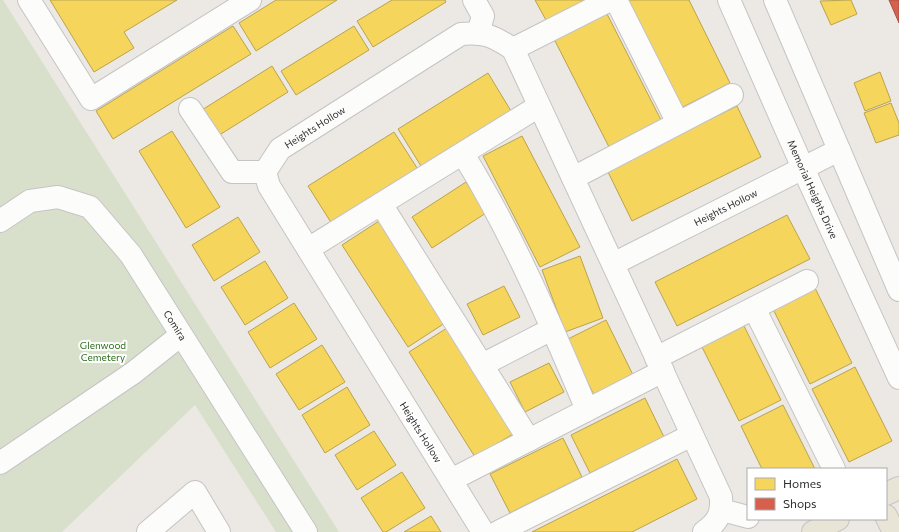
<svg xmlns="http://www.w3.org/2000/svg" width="899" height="532" font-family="Commissioner,sans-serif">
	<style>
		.cemetery { fill: #d8e0cc }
		.homes { fill: #f6d55c; stroke: #baa34e }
		.shops { fill: #d6604d; stroke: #a45144 }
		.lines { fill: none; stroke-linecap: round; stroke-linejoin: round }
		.minor-casing { stroke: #c5c4c5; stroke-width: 24 }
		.major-casing { stroke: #c6c5c4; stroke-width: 24 }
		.minor { stroke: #fcfcfb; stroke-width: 22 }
		.major { stroke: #e8e4d6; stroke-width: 22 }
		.labels { text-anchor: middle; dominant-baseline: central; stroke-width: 4; stroke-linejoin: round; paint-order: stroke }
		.street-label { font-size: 10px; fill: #2e2e2e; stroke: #fff }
		.park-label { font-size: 10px; fill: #2c6e1b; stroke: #fff }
	</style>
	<rect width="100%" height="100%" fill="#ece8e4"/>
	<path class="cemetery" d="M 0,0 L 3,0 L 339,532 L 276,532 L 195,405 L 62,532 L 0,532 Z"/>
	<g class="homes">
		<path d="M 50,0 L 177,0 L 124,32 L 134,48 L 94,72 Z"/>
		<path d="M 276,0 L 337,0 L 256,51 L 239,23 Z"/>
		<path d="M 392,0 L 445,0 L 446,2 L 373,47 L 357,21 Z"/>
		<path d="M 535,0 L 587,0 L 547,22 Z"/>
		<path d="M 628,0 L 689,0 L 730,83 L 681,108 Z"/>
		<path d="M 851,0 L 857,14 L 831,25 L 820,1 Z"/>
		<path d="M 605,10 L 661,120 L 609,147 L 553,37 Z"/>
		<path d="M 233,26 L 251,54 L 113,139 L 96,111 Z"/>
		<path d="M 354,26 L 369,50 L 296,95 L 281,71 Z"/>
		<path d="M 272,66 L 288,92 L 213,139 L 197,113 Z"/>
		<path d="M 880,72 L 891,101 L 865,111 L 854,83 Z"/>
		<path d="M 488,73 L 511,111 L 421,166 L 398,129 Z"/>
		<path d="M 891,103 L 899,123 L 899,135 L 876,143 L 864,113 Z"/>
		<path d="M 737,106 L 761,157 L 632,221 L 607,170 Z"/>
		<path d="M 172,131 L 220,207 L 186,228 L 139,151 Z"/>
		<path d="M 394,132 L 419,171 L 332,224 L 308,186 Z"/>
		<path d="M 522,136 L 580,247 L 540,267 L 483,156 Z"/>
		<path d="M 466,182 L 486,213 L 432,248 L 412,217 Z"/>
		<path d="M 787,215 L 810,259 L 677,326 L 655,282 Z"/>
		<path d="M 238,217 L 260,252 L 214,281 L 192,245 Z"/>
		<path d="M 379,221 L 445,323 L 408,347 L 342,245 Z"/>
		<path d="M 580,256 L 603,318 L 565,332 L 542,270 Z"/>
		<path d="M 265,261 L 288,298 L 245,325 L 221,287 Z"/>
		<path d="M 504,286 L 520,317 L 483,335 L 467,304 Z"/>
		<path d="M 815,288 L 852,363 L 810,384 L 773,309 Z"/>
		<path d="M 294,303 L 317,339 L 270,368 L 248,332 Z"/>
		<path d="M 606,320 L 633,375 L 594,395 L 566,340 Z"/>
		<path d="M 744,326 L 781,400 L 739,421 L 702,347 Z"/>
		<path d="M 447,328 L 513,434 L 475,457 L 409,352 Z"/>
		<path d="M 322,345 L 345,382 L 299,410 L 276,374 Z"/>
		<path d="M 549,363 L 564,392 L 525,412 L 510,382 Z"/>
		<path d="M 855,367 L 892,441 L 849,462 L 812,389 Z"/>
		<path d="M 347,387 L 370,425 L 325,453 L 302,415 Z"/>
		<path d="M 645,398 L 664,437 L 590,473 L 571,435 Z"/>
		<path d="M 783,405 L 815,469 L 762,469 L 741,426 Z"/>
		<path d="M 374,431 L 396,465 L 357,490 L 335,455 Z"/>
		<path d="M 563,438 L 582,477 L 510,513 L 490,474 Z"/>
		<path d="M 677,459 L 697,499 L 632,532 L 532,532 Z"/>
		<path d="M 402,472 L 425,508 L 386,532 L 383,532 L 361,498 Z"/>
		<path d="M 431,516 L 441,532 L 404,532 Z"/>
	</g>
	<path class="shops" d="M 889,0 L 899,0 L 899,23 Z"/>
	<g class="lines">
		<defs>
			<g id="minor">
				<path d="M 29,0 L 91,99 L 250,0"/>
				<path d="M 474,0 L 483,16 L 478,33"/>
				<path d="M 616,0 L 678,123"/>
				<path id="s1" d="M 729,0 L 803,168 L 899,378"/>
				<path d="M 775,0 L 899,290"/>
				<path d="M 513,49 L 610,0"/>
				<path d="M 190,109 L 232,172 L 265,172"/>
				<path d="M 463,154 C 513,235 550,322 587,410"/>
				<path d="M 573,178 L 732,95"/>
				<path d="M 381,204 L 529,440"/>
				<path id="s2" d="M 0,221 L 30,201 L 58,197 L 90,207 L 131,255 L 306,532"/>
				<path d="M 308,249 L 539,106"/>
				<path id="s3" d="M 613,264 L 839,150"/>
				<path d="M 754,308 L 834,469"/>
				<path d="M 656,358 L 807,281"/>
				<path d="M 482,365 L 552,329"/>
				<path d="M 0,463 L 133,373 L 181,335"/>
				<path d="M 451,480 L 663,371"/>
				<path d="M 722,510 L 748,517"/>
				<path d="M 148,532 L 195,492 L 219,532"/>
				<path id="s4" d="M 483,532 L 269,186 L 265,172 L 280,149 L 461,34 C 485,32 493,36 513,49 L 721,497 C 722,514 718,522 704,532"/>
				<path d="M 498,532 L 692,435"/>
			</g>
			<g id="major">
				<path d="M 886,494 L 899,488"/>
				<path d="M 886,516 L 893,530"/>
				<path d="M 813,532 L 838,519"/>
			</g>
		</defs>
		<use href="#minor" class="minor-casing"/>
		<use href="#major" class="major-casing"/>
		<use href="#minor" class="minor"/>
		<use href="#major" class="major"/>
	</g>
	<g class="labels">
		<g class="street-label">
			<text stroke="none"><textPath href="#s4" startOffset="490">Heights Hollow</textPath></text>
			<text stroke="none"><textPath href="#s1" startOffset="207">Memorial Heights Drive</textPath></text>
			<text stroke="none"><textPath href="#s3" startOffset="126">Heights Hollow</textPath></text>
			<text stroke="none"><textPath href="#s2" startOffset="244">Comira</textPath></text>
			<text transform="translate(421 432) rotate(58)">Heights Hollow</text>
		</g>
		<g class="park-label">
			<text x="103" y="345">Glenwood<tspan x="103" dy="12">Cemetery</tspan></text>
		</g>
	</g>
	<rect x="747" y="468" width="140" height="52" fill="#ffffff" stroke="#ababab"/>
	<rect x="755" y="478" width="20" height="12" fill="#f6d55c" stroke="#ababab"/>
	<text x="783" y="488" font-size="12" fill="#2e2e2e">Homes</text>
	<rect x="755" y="498" width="20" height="12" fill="#d6604d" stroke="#ababab"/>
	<text x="783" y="508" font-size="12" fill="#2e2e2e">Shops</text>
</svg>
